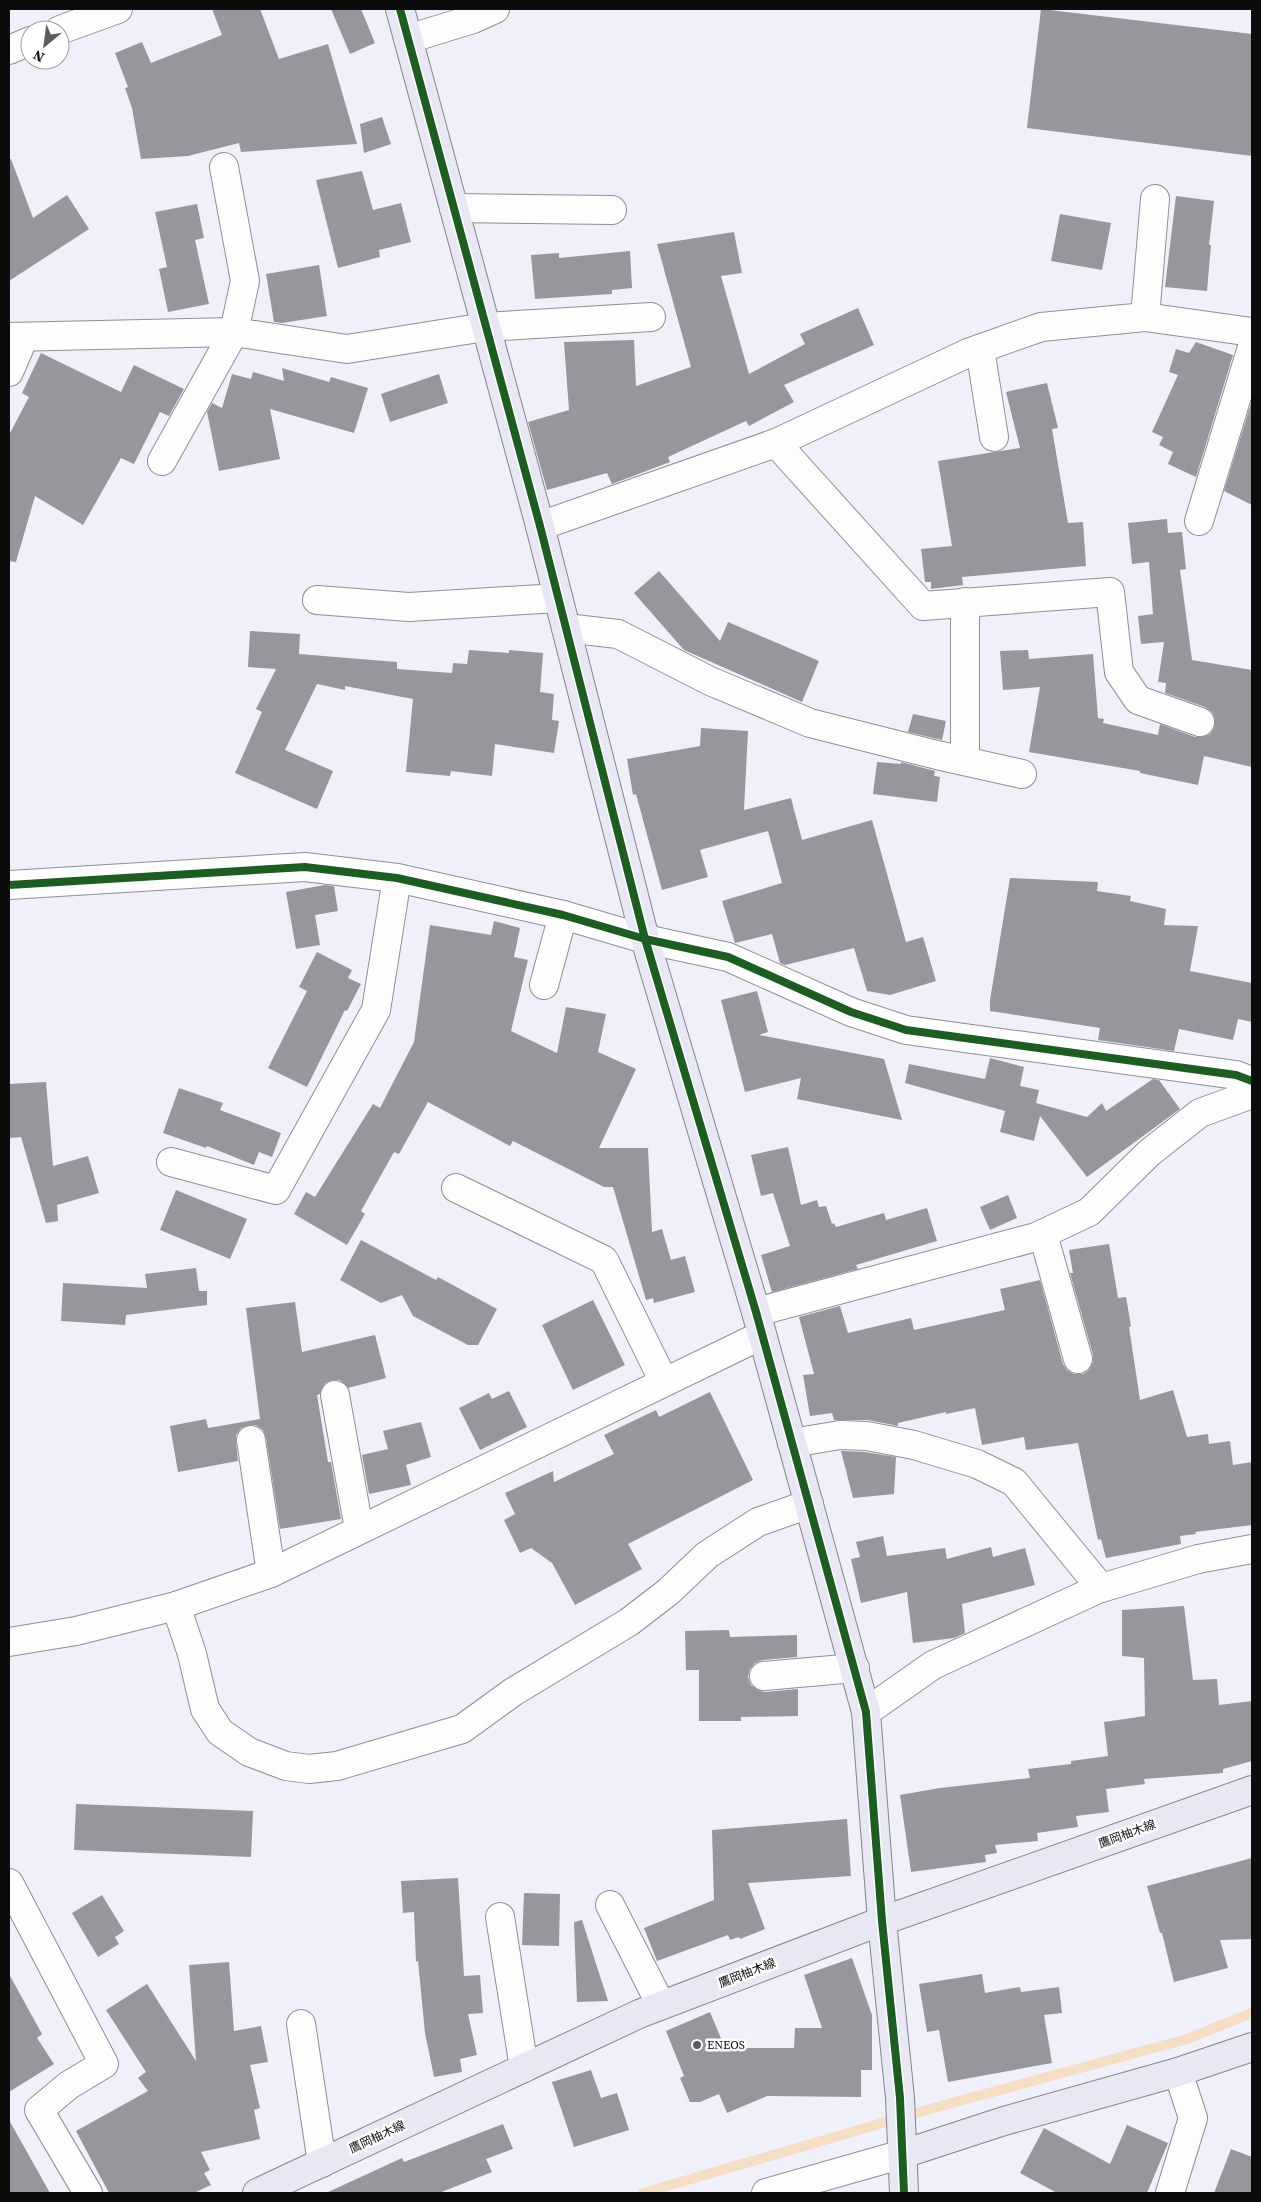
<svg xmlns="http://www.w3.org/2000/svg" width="1261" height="2202" font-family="'Source Serif 4','Noto Sans JP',serif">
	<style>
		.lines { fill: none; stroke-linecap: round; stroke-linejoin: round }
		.stream { stroke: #f6dec4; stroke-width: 10 }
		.building { fill: #96979d }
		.street-casing { stroke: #8f8f93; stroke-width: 30 }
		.secondary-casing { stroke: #85858a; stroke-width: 30 }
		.street { stroke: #fdfdfe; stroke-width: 28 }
		.secondary { stroke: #e8e8f4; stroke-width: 28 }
		.cycleway-casing { stroke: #fff; stroke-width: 11 }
		.cycleway { stroke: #1b5e20; stroke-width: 8 }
		.poi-dot { fill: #5c5c5f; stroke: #fff; stroke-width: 2 }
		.labels { text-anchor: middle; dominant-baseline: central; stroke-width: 5; stroke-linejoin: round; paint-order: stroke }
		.street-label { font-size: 12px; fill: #0c0c0c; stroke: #fff }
		.poi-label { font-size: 12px; fill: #0c0c0c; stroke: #fff; text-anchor: start }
	</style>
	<rect width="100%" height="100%" fill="#f0f0fa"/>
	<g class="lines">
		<path class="stream" d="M 643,2193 L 941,2106 L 1187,2039 L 1252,2013"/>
	</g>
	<g class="building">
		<path d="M 212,9 L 260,9 L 279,59 L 328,44 L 357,144 L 241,152 L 239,143 L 188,156 L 141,159 L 132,108 L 125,88 L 128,87 L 115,53 L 142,42 L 151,63 L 222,35 Z"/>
		<path d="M 331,9 L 361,9 L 375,43 L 350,54 Z"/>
		<path d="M 1041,9 L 1252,34 L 1252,156 L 1027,128 Z"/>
		<path d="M 382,117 L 391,144 L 364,153 L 360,124 Z"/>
		<path d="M 11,159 L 33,218 L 67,195 L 89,229 L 9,281 L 9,160 Z"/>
		<path d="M 362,171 L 373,210 L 401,203 L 411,242 L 379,250 L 380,257 L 338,268 L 316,180 Z"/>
		<path d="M 1176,196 L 1214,201 L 1209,245 L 1211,245 L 1207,291 L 1165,287 Z"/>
		<path d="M 197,204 L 204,238 L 195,240 L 209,304 L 168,312 L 159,269 L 167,267 L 155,212 Z"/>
		<path d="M 1060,214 L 1111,223 L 1102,270 L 1051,261 Z"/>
		<path d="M 734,232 L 742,273 L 721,276 L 749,374 L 805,344 L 800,334 L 858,308 L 874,345 L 784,385 L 794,402 L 749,426 L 746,421 L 668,457 L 670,462 L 612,484 L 607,473 L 547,490 L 528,422 L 569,410 L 564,342 L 634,340 L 636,386 L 691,367 L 657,244 Z"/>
		<path d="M 630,251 L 632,288 L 612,290 L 612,294 L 535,299 L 531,255 L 559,253 L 559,258 Z"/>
		<path d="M 319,265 L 327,316 L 282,323 L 274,322 L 266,274 Z"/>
		<path d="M 1196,342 L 1233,355 L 1196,477 L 1168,464 L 1173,452 L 1159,445 L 1163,437 L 1152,432 L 1178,375 L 1169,372 L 1176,349 L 1189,353 Z"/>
		<path d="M 41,353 L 121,392 L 134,365 L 184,389 L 169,416 L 160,412 L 134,464 L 121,458 L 83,525 L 35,496 L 16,562 L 9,561 L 9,435 L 29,397 L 22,393 Z"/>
		<path d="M 282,368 L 329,382 L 331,377 L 368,388 L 354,433 L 270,409 L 280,459 L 219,471 L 207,412 L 212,403 L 222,408 L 232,374 L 251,379 L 253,372 L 284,381 Z"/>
		<path d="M 439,374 L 448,403 L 390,422 L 381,394 Z"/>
		<path d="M 1047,383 L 1058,428 L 1052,429 L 1068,523 L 1083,522 L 1086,566 L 962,577 L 963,585 L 931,589 L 931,582 L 925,582 L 921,549 L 952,546 L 938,461 L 1020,448 L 1006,392 Z"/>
		<path d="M 1252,400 L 1252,505 L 1224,491 Z"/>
		<path d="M 1167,519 L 1168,533 L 1182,532 L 1186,569 L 1180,570 L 1192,660 L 1252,670 L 1252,767 L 1204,756 L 1198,785 L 1140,773 L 1140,771 L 1029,752 L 1040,687 L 1003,690 L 1000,651 L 1028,650 L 1029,659 L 1093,654 L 1098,718 L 1104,719 L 1103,723 L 1158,735 L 1160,724 L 1195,737 L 1202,737 L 1210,734 L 1214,728 L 1215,719 L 1212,712 L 1205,707 L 1165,693 L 1166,683 L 1158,682 L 1164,642 L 1141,644 L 1138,616 L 1153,614 L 1149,562 L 1132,564 L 1128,523 Z"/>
		<path d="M 659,571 L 720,641 L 728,622 L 819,661 L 802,702 L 684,650 L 634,593 Z"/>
		<path d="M 250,631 L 300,634 L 299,654 L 397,662 L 397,669 L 452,673 L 453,663 L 467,664 L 469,650 L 509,653 L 509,650 L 543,653 L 540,692 L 554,694 L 552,720 L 559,721 L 554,753 L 495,744 L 492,776 L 451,771 L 450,776 L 406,772 L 413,699 L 345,686 L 345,690 L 317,684 L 285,750 L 333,771 L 317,809 L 235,773 L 262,712 L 256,709 L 276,669 L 248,667 Z"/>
		<path d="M 913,714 L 946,721 L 942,740 L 908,732 Z"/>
		<path d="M 701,728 L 748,731 L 744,810 L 791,798 L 802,840 L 872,820 L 906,942 L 923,937 L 936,981 L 890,995 L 867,991 L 854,948 L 785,965 L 780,963 L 772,934 L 735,943 L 722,901 L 782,883 L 768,831 L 700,850 L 708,877 L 662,890 L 636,794 L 633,795 L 627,759 L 700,746 Z"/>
		<path d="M 877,762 L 901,764 L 901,762 L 935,771 L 934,776 L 940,777 L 937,802 L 873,794 Z"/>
		<path d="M 1010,878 L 1098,882 L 1097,891 L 1131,896 L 1130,901 L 1166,909 L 1164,925 L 1198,926 L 1190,971 L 1252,983 L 1252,1022 L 1238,1019 L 1233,1040 L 1179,1029 L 1174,1051 L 1098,1040 L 1100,1028 L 990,1011 L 990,1000 Z"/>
		<path d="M 325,885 L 334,886 L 338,911 L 315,915 L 320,945 L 296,949 L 286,892 Z"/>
		<path d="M 494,921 L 520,928 L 514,957 L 528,960 L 511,1031 L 557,1053 L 566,1007 L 606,1014 L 598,1052 L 636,1069 L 599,1148 L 648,1148 L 652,1232 L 662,1229 L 671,1260 L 685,1256 L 695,1292 L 654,1303 L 653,1298 L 646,1300 L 613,1187 L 604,1187 L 513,1141 L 510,1146 L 428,1102 L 399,1154 L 394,1152 L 361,1211 L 365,1214 L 347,1245 L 294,1214 L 306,1192 L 315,1197 L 373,1104 L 380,1108 L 414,1042 L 430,925 L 491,935 Z"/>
		<path d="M 317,952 L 352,970 L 348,978 L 361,984 L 347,1011 L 345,1010 L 307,1087 L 268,1068 L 307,991 L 299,987 Z"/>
		<path d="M 757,991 L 768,1032 L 759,1035 L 884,1059 L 902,1120 L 797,1099 L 801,1078 L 745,1092 L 721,1000 Z"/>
		<path d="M 990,1058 L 1024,1067 L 1020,1086 L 1039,1090 L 1036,1103 L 1087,1117 L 1102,1103 L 1106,1111 L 1153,1079 L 1159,1080 L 1180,1109 L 1087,1177 L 1040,1116 L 1034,1141 L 1000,1132 L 1005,1111 L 905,1083 L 909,1064 L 985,1079 Z"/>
		<path d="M 46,1082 L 53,1166 L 88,1156 L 99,1193 L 57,1205 L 58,1221 L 46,1223 L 21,1137 L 9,1138 L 9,1084 Z"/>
		<path d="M 179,1088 L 223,1103 L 220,1110 L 281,1133 L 272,1157 L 259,1152 L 254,1165 L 207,1146 L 206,1148 L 163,1133 Z"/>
		<path d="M 788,1147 L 801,1205 L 817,1200 L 819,1207 L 826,1206 L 832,1224 L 834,1223 L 836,1227 L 884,1213 L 886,1220 L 927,1208 L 937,1241 L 856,1265 L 858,1269 L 772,1292 L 761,1255 L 790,1246 L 773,1193 L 761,1196 L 751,1155 Z"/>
		<path d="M 176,1190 L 247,1219 L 230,1259 L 160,1230 Z"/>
		<path d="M 1008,1195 L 1017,1218 L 990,1230 L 980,1207 Z"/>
		<path d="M 361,1240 L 436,1280 L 438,1277 L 497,1309 L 478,1345 L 468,1345 L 413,1316 L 402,1295 L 381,1303 L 340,1280 Z"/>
		<path d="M 1109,1244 L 1118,1298 L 1126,1297 L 1131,1326 L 1129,1327 L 1140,1400 L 1173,1390 L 1187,1437 L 1208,1434 L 1209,1444 L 1230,1441 L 1233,1465 L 1252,1462 L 1252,1525 L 1195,1532 L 1196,1534 L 1180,1536 L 1181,1544 L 1106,1558 L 1101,1539 L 1098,1540 L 1078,1443 L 1026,1450 L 1024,1437 L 982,1445 L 975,1408 L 946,1414 L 946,1412 L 898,1423 L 898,1426 L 868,1420 L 834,1420 L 832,1413 L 810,1416 L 803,1375 L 814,1374 L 799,1317 L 840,1306 L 848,1333 L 911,1318 L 914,1330 L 1005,1310 L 1000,1289 L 1040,1280 L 1063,1364 L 1067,1370 L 1074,1374 L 1083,1374 L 1089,1370 L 1093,1362 L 1093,1355 L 1070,1273 L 1073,1273 L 1069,1250 Z"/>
		<path d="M 196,1268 L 199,1291 L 207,1291 L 207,1305 L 126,1315 L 125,1325 L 61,1321 L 63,1283 L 147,1288 L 145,1274 Z"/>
		<path d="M 593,1300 L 625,1365 L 573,1390 L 542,1325 Z"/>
		<path d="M 295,1302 L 302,1352 L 375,1335 L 386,1378 L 348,1388 L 340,1380 L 332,1380 L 325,1383 L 320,1394 L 317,1395 L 328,1462 L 331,1462 L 341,1519 L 280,1529 L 266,1438 L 263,1430 L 256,1425 L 249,1425 L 241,1428 L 236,1435 L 236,1442 L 238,1461 L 178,1472 L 170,1426 L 206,1419 L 208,1428 L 260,1419 L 246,1308 Z"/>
		<path d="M 509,1391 L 527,1427 L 480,1450 L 459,1408 L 489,1393 L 492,1399 Z"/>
		<path d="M 710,1392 L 753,1480 L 628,1544 L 642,1569 L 575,1605 L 552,1563 L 531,1548 L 520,1553 L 504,1520 L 515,1514 L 505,1493 L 553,1471 L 554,1482 L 614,1454 L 604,1435 L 656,1410 L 659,1417 Z"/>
		<path d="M 421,1422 L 431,1457 L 406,1465 L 411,1485 L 369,1494 L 362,1455 L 388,1449 L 383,1431 Z"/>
		<path d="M 841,1451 L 865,1452 L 896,1457 L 894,1494 L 853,1498 Z"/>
		<path d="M 883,1536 L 887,1556 L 945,1548 L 947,1559 L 991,1547 L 993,1557 L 1025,1548 L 1035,1585 L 962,1604 L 965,1633 L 954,1638 L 913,1643 L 907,1592 L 861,1603 L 851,1559 L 860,1557 L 856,1542 Z"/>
		<path d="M 1184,1606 L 1193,1680 L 1217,1679 L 1219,1705 L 1252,1701 L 1252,1761 L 1223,1769 L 1223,1773 L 1144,1779 L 1145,1784 L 1106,1789 L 1109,1812 L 1076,1816 L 1078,1827 L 1037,1833 L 1038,1841 L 995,1845 L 997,1853 L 985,1855 L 986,1862 L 911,1872 L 900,1795 L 940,1788 L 1030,1778 L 1028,1769 L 1071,1764 L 1071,1761 L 1108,1756 L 1104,1722 L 1145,1716 L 1144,1658 L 1122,1656 L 1122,1610 Z"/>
		<path d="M 729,1630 L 730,1637 L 797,1635 L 797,1657 L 763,1660 L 755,1663 L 750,1669 L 748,1677 L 751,1685 L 758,1690 L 765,1692 L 798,1689 L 798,1716 L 741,1717 L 741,1721 L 699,1721 L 699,1670 L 686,1670 L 685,1631 Z"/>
		<path d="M 76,1804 L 253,1811 L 251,1857 L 74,1850 Z"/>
		<path d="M 847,1819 L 851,1876 L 748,1883 L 765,1929 L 740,1939 L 739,1937 L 730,1940 L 728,1935 L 657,1961 L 644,1928 L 714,1900 L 712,1830 Z"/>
		<path d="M 1252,1858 L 1252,1939 L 1220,1940 L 1228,1968 L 1174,1982 L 1162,1933 L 1160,1933 L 1147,1886 Z"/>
		<path d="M 458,1878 L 464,1976 L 480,1975 L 483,2013 L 468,2014 L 477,2055 L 460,2059 L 462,2072 L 434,2077 L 425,2033 L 418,1961 L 416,1962 L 414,1912 L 403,1913 L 401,1881 Z"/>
		<path d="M 524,1893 L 560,1894 L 559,1946 L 522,1945 Z"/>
		<path d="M 102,1895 L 124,1931 L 115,1937 L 119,1944 L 98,1957 L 72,1913 Z"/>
		<path d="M 582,1920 L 608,2001 L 577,2002 L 574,1922 Z"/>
		<path d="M 852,1958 L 872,2015 L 872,2070 L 861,2070 L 861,2097 L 767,2096 L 727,2113 L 719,2094 L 700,2102 L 690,2102 L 680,2078 L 684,2076 L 666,2031 L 710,2012 L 725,2048 L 794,2048 L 795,2028 L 822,2028 L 804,1975 Z"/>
		<path d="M 229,1962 L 234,2031 L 261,2026 L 268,2062 L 250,2065 L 260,2108 L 254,2110 L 260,2139 L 201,2152 L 210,2170 L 204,2173 L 211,2185 L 194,2193 L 109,2193 L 76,2131 L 148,2091 L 138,2078 L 146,2072 L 106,2010 L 147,1984 L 196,2061 L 189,1965 Z"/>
		<path d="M 9,1974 L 42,2034 L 37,2038 L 54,2064 L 9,2092 Z"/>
		<path d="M 982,1974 L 985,1993 L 1020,1987 L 1021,1992 L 1059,1987 L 1062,2013 L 1044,2015 L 1052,2063 L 948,2082 L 939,2030 L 927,2032 L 919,1984 Z"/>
		<path d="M 591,2070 L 601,2098 L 617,2093 L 629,2130 L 574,2147 L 552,2082 Z"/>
		<path d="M 9,2120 L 50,2193 L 9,2193 Z"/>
		<path d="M 503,2124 L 513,2149 L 486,2159 L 492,2172 L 439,2193 L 326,2193 L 402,2158 L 404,2162 Z"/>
		<path d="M 1127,2125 L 1168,2143 L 1147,2193 L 1057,2193 L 1020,2173 L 1044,2128 L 1110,2164 Z"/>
		<path d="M 1231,2149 L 1252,2157 L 1252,2193 L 1214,2193 Z"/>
	</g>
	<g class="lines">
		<defs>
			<g id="street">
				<path d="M 60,30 L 118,9"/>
				<path d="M 408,39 L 473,19 L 495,9"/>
				<path d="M 9,50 L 30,41"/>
				<path d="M 454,208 L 612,210"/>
				<path d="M 1145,317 L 1155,199"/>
				<path d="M 9,337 L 234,332 L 347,349 L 485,327 L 651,317"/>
				<path d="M 980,349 L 994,437"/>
				<path d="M 9,372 L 24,337"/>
				<path d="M 776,443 L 923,606 L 1110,592 L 1119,672 L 1138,700 L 1200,722"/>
				<path d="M 162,461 L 234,332 L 245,281 L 224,167"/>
				<path d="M 1199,521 L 1252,347"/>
				<path d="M 540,526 L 776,443 L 968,353 L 1041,327 L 1145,317 L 1252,332"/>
				<path d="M 317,600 L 409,607 L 558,598"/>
				<path d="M 965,602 L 965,761"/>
				<path d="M 566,628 L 618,634 L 710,681 L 810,723 L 937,755 L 1022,774"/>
				<path d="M 9,885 L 305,867 L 397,878 L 563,915 L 645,939 L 728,957 L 851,1012 L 906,1030 L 1236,1075 L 1252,1081"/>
				<path d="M 544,985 L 563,915"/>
				<path d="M 171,1162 L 276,1190 L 376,1010 L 397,878"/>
				<path d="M 456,1188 L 604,1260 L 664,1382"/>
				<path d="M 1043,1234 L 1078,1359"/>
				<path d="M 756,1312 L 1036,1237 L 1089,1212 L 1149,1153 L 1200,1113 L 1252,1094"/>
				<path d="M 335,1395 L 359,1529"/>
				<path d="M 251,1440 L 271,1573"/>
				<path d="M 792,1443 L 840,1435 L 867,1436 L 914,1445 L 977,1464 L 1014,1482 L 1101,1588"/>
				<path d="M 176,1606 L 192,1654 L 205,1709 L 220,1732 L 249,1752 L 286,1766 L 309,1769 L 337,1766 L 462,1729 L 513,1692 L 629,1622 L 668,1592 L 707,1555 L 758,1522 L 809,1504"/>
				<path d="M 9,1642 L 76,1631 L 176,1606 L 271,1573 L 762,1335"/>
				<path d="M 764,1676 L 855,1668"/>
				<path d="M 866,1712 L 933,1665 L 1098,1589 L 1198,1559 L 1252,1549"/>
				<path d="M 9,1883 L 104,2064 L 69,2085 L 39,2110 L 88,2193"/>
				<path d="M 610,1905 L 661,2005"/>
				<path d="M 500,1917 L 524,2068"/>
				<path d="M 301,2024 L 322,2163"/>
				<path d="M 766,2193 L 903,2154"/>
				<path d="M 1170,2193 L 1193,2118 L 1178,2072"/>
			</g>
			<g id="secondary">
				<path d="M 400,9 L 540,526 L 645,939 L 756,1312 L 866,1712 L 882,1921 L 900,2098 L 904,2193"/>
				<path d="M 903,2154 L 1004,2121 L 1178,2072 L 1252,2047"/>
				<path d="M 257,2193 L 639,2014 L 882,1921 L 1252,1790"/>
			</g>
		</defs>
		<use href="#street" class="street-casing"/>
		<use href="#secondary" class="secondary-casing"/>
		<use href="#street" class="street"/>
		<use href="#secondary" class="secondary"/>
		<defs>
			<g id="cycleway">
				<path d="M 400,9 L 540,526 L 645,939 L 756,1312 L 866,1712 L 882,1921 L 900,2098 L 904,2193"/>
				<path d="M 9,885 L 305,867 L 397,878 L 563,915 L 645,939 L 728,957 L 851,1012 L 906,1030 L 1236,1075 L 1252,1081"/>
			</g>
		</defs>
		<use href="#cycleway" class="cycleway-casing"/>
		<use href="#cycleway" class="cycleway"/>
	</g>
	<circle class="poi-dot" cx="697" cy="2045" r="5"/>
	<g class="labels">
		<g class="street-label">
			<text transform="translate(1127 1834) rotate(-20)">鷹岡柚木線</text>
			<text transform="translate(747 1973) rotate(-21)">鷹岡柚木線</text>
			<text transform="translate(377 2137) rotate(-25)">鷹岡柚木線</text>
		</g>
		<g class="poi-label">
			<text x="707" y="2045">ENEOS</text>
		</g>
	</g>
	<rect width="1261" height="2202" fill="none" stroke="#0c0c0c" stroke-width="20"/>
	<g transform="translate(45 45) rotate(209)"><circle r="24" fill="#ffffff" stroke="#9e9e9e"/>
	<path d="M0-4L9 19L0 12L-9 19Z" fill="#5c5c5f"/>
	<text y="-8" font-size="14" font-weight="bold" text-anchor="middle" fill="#0c0c0c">N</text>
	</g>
</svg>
